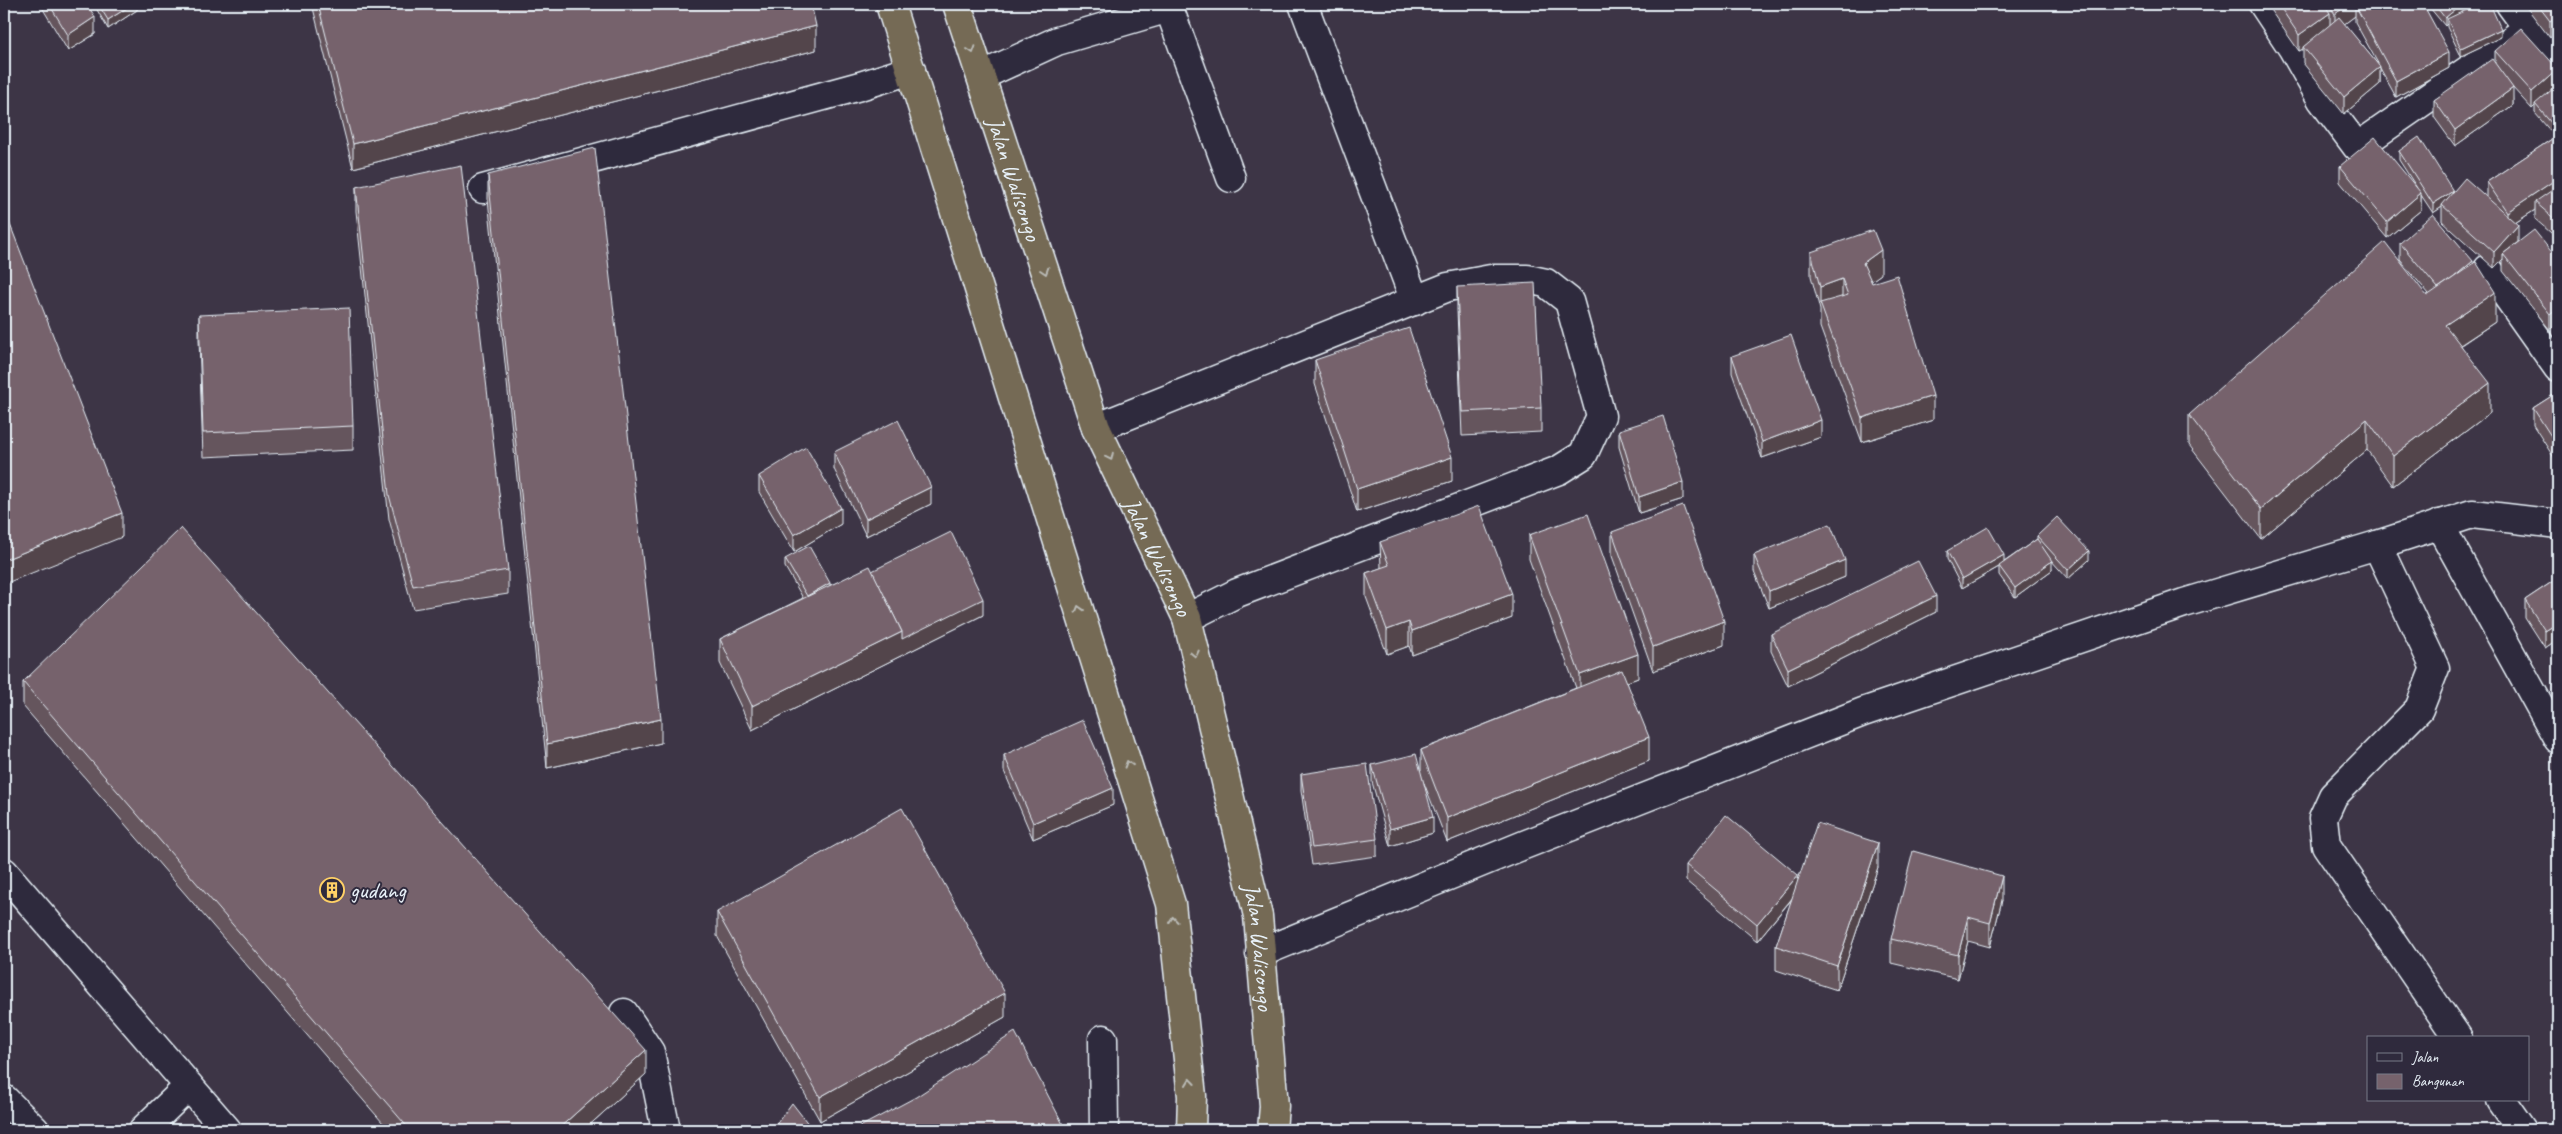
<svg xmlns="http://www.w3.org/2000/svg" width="2562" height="1134" font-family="Caveat,sans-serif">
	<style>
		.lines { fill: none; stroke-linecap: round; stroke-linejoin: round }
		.minor-casing { stroke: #e8f1f8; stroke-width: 31 }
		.highway-casing { stroke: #e8f1f8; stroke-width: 31 }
		.minor { stroke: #2f2a3d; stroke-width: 28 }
		.highway { stroke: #756a55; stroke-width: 28 }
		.wall { fill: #65545d; stroke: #e8f1f8; fill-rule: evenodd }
		.shaded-wall { fill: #53454c; stroke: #e8f1f8 }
		.building { fill: #76626c; stroke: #e8f1f8 }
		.oneway { stroke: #babbb7 }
		.labels { text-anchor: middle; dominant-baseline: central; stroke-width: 4; stroke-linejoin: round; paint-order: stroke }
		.street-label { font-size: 24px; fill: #e8f1f8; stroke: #2f2a3d }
		.poi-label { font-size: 24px; fill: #e8f1f8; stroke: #2f2a3d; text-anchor: start }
	</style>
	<rect width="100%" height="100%" fill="#3d3546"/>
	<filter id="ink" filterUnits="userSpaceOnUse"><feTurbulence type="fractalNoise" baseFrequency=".02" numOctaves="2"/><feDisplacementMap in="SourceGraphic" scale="10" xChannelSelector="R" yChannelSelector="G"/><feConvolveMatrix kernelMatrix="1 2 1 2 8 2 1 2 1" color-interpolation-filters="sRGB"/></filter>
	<g filter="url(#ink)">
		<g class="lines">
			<defs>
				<g id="minor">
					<path d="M 1303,4 L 1415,301"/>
					<path d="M 2263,4 L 2293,49 L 2322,100 L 2357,147 L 2529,28"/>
					<path d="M 2510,4 L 2558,69"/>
					<path d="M 981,76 L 1057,41 L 1169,8 L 1231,178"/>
					<path d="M 483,189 L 860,86 L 911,70"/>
					<path d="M 2488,269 L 2558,368"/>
					<path d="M 1096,428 L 1448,287 L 1491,279 L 1527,279 L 1546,283 L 1569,301 L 1601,416 L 1583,455 L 1559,470 L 1237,593 L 1187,618"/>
					<path d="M 2439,524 L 2558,739"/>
					<path d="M 2377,545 L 2435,668 L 2419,709 L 2333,796 L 2323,818 L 2326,845 L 2458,1038"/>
					<path d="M 4,872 L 227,1130"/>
					<path d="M 1260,953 L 1524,845 L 1863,712 L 2184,603 L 2377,545 L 2472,514 L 2558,524"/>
					<path d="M 624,1013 L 650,1052 L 666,1130"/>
					<path d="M 1103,1039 L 1104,1130"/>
					<path d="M 4,1099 L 35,1130"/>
					<path d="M 2501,1100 L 2522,1130"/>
					<path d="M 143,1130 L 189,1086"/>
				</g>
				<g id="highway">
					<path d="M 890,4 L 1171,904 L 1192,1096 L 1191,1130"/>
					<path id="s1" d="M 957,4 L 1096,428 L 1187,618 L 1258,916 L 1274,1106 L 1272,1130"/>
				</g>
			</defs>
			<use href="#minor" class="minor-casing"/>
			<use href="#highway" class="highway-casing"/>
			<use href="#minor" class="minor"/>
			<use href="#highway" class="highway"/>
		</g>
		<g class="wall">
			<path d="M 40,4 L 87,4 L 95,34 L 68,51 Z"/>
			<path d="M 96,4 L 137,4 L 137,10 L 108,29 L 96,8 Z"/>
			<path d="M 312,4 L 811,4 L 816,50 L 353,168 Z"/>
			<path d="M 2266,4 L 2423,4 L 2449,68 L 2396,97 L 2380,68 L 2380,84 L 2344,114 L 2303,63 L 2303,49 L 2299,51 ZM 2355,16 L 2355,22 L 2380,67 L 2344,24 Z"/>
			<path d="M 2430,4 L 2473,4 L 2464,11 L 2501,37 L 2461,56 L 2447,27 L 2447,24 L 2445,26 L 2430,8 Z"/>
			<path d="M 2524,4 L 2558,4 L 2550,38 Z"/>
			<path d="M 2495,51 L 2558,86 L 2554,89 L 2558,93 L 2558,129 L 2553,134 L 2535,113 L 2535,106 L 2532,109 L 2512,87 L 2513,105 L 2455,146 L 2434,117 L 2434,100 L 2495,63 Z"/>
			<path d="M 2558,135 L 2558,239 L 2535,219 L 2535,210 L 2515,223 L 2518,242 L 2558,260 L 2550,330 L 2503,271 L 2503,259 L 2494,268 L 2442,221 L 2442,207 L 2433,213 L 2421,195 L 2421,210 L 2387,238 L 2340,182 L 2340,166 L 2417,188 L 2399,160 L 2399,151 L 2453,191 L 2487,197 L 2487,182 Z"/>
			<path d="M 488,175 L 661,743 L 547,768 L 488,199 Z"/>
			<path d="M 356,187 L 508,570 L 508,594 L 413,609 L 389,519 L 356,211 Z"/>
			<path d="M 2400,243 L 2495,322 L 2461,345 L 2490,413 L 2393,486 L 2367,450 L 2261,539 L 2189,445 L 2189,415 L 2429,294 L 2400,260 Z"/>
			<path d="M 1811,252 L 1881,274 L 1871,281 L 1933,420 L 1862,442 L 1820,327 L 1820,310 L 1811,276 Z"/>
			<path d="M 1457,287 L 1541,408 L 1541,432 L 1462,436 L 1457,310 Z"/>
			<path d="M 199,315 L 353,426 L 353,450 L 203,457 L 199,339 Z"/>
			<path d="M 1732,356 L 1821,437 L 1762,458 L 1732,373 Z"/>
			<path d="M 1315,360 L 1452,481 L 1357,512 L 1315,384 Z"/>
			<path d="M 2558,392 L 2558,464 L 2533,425 L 2533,408 Z"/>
			<path d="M 1619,430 L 1683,499 L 1639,513 L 1619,447 Z"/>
			<path d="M 834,452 L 931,504 L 866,536 L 834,469 Z"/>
			<path d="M 759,476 L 841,524 L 794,552 L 759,492 Z"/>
			<path d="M 1612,532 L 1724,645 L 1653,671 L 1612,556 Z"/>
			<path d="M 1529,535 L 1638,678 L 1627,682 L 1649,761 L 1447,842 L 1424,783 L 1433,833 L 1390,846 L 1372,782 L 1372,765 L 1421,770 L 1421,750 L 1576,688 L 1529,559 Z"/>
			<path d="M 2037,536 L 2089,560 L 2068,579 L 2050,559 L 2052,570 L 2015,597 L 1999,575 L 1999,567 L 1962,588 L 1947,559 L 1947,551 L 2004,562 L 2037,539 Z"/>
			<path d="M 1380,542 L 1512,618 L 1412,655 L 1409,646 L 1387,654 L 1366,597 L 1366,573 L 1381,568 Z"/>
			<path d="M 1754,555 L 1845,577 L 1769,608 L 1754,571 Z"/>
			<path d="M 785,559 L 830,585 L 872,571 L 983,615 L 752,730 L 720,663 L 720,639 L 803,598 L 785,567 Z"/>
			<path d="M 2558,578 L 2558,639 L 2545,648 L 2525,617 L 2525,600 Z"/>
			<path d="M 1936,612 L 1788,686 L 1771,651 L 1771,634 Z"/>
			<path d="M 23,682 L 646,1074 L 584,1130 L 389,1130 L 23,706 Z"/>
			<path d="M 1004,755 L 1113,805 L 1033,839 L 1004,771 Z"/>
			<path d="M 1301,774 L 1377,839 L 1377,856 L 1312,865 L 1301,790 Z"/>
			<path d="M 1686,865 L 1798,879 L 1878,867 L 1837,990 L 1776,970 L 1776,946 L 1792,899 L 1757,941 L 1686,881 Z"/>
			<path d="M 2002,900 L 1990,947 L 1968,941 L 1958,979 L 1891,963 L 1891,939 Z"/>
			<path d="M 717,912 L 1005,1017 L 820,1121 L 717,936 Z"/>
		</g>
		<g class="shaded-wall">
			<path d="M 133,4 L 137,4 L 137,10 L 108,29 L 108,20 Z"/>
			<path d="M 2349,4 L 2363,4 L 2355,5 L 2355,16 L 2335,31 L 2335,14 Z"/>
			<path d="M 2462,4 L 2473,4 L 2449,23 L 2447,19 L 2447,24 L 2445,26 L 2445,18 Z"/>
			<path d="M 2330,13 L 2330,29 L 2303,47 L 2303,49 L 2299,51 L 2299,35 Z"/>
			<path d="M 2558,15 L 2558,31 L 2550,38 L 2550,21 Z"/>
			<path d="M 95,17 L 95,34 L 68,51 L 68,35 Z"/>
			<path d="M 816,26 L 816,50 L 353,168 L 353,144 Z"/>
			<path d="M 2501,29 L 2501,37 L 2461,56 L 2461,48 Z"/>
			<path d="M 2449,52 L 2449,68 L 2396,97 L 2396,81 Z"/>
			<path d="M 2380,67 L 2380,84 L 2344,114 L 2344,97 Z"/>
			<path d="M 2558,69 L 2558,86 L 2536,105 L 2535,104 L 2535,106 L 2532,109 L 2532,92 Z"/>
			<path d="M 2513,88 L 2513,105 L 2455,146 L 2455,130 Z"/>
			<path d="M 2558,121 L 2558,129 L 2553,134 L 2553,125 Z"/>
			<path d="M 2558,178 L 2558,194 L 2535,202 L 2535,210 L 2507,228 L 2507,212 Z"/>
			<path d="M 2453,191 L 2453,200 L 2442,205 L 2442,207 L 2433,213 L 2433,204 Z"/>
			<path d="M 2421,193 L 2421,210 L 2387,238 L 2387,222 Z"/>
			<path d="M 2518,225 L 2518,242 L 2503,254 L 2503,259 L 2494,268 L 2494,252 Z"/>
			<path d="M 1881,250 L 1881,274 L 1863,287 L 1863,263 Z"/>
			<path d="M 2473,261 L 2473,278 L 2439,290 Z"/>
			<path d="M 1842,279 L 1842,303 L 1820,304 L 1820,287 Z"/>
			<path d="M 2495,292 L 2495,322 L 2445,355 L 2445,325 Z"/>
			<path d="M 2558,307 L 2558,324 L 2550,330 L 2550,314 Z"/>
			<path d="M 2490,383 L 2490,413 L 2393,486 L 2393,456 Z"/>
			<path d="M 1933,396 L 1933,420 L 1862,442 L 1862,418 Z"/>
			<path d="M 2367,419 L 2367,450 L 2261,539 L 2261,509 Z"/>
			<path d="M 1821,420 L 1821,437 L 1762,458 L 1762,442 Z"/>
			<path d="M 1452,457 L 1452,481 L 1357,512 L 1357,489 Z"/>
			<path d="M 1683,482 L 1683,499 L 1639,513 L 1639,497 Z"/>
			<path d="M 931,487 L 931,504 L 866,536 L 866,519 Z"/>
			<path d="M 841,508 L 841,524 L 794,552 L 794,535 Z"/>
			<path d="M 122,513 L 122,537 L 4,584 L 4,560 Z"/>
			<path d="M 2089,551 L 2089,560 L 2068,579 L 2068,570 Z"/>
			<path d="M 2004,555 L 2004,564 L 1962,588 L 1962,579 Z"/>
			<path d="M 1845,560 L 1845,577 L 1769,608 L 1769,591 Z"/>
			<path d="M 2052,561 L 2052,570 L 2015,597 L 2015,588 Z"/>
			<path d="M 830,583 L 830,591 L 807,596 Z"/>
			<path d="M 1512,594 L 1512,618 L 1412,655 L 1412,631 Z"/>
			<path d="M 1936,596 L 1936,612 L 1788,686 L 1788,669 Z"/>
			<path d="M 983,599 L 983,615 L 752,730 L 752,706 L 902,632 Z"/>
			<path d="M 1724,621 L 1724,645 L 1653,671 L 1653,647 Z"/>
			<path d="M 1409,622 L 1409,646 L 1387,654 L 1387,630 Z"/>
			<path d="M 2558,623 L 2558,639 L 2545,648 L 2545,631 Z"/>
			<path d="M 1638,654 L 1638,678 L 1580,699 L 1580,675 Z"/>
			<path d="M 661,719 L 661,743 L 547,768 L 547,744 Z"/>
			<path d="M 1649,737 L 1649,761 L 1447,842 L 1447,818 Z"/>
			<path d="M 1113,788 L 1113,805 L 1033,839 L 1033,823 Z"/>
			<path d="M 1433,817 L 1433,833 L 1390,846 L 1390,829 Z"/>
			<path d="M 1878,843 L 1878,867 L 1837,990 L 1837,966 Z"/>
			<path d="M 1798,875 L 1798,891 L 1757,941 L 1757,924 Z"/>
			<path d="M 2002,876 L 2002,900 L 1990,947 L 1990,923 Z"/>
			<path d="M 1968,917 L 1968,941 L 1958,979 L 1958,955 Z"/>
			<path d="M 1005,993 L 1005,1017 L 820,1121 L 820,1097 Z"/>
			<path d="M 646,1050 L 646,1074 L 584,1130 L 557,1130 Z"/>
		</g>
		<g class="building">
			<path d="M 49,4 L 87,4 L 95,17 L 68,35 Z"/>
			<path d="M 98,4 L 133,4 L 108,20 Z"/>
			<path d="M 318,4 L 811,4 L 816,26 L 353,144 Z"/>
			<path d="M 2278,4 L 2324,4 L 2330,13 L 2299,35 Z"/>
			<path d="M 2328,4 L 2349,4 L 2335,14 Z"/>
			<path d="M 2357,4 L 2423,4 L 2449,52 L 2396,81 L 2355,5 Z"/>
			<path d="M 2434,4 L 2462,4 L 2445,18 Z"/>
			<path d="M 2479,4 L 2490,4 L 2501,29 L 2461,48 L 2447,19 Z"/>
			<path d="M 2537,4 L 2558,4 L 2558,15 L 2550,21 Z"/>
			<path d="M 2339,17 L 2380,67 L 2344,97 L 2303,47 Z"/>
			<path d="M 2521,28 L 2558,69 L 2532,92 L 2495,51 Z"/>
			<path d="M 2492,59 L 2513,88 L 2455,130 L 2434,100 Z"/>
			<path d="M 2554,88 L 2558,93 L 2558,121 L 2553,125 L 2535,104 Z"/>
			<path d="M 2558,135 L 2558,178 L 2507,212 L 2487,182 Z"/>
			<path d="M 2375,137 L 2421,193 L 2387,222 L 2340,166 Z"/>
			<path d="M 2419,137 L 2453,191 L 2433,204 L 2399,151 Z"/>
			<path d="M 595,148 L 661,719 L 547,744 L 488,175 Z"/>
			<path d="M 461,165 L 508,570 L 413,586 L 389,495 L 356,187 Z"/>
			<path d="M 2465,178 L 2518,225 L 2494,252 L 2442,205 Z"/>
			<path d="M 2558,186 L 2558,222 L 2535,202 Z"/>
			<path d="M 4,209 L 122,513 L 4,560 Z"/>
			<path d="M 2433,214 L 2473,261 L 2453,278 L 2438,288 L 2400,243 Z"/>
			<path d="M 1873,230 L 1881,250 L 1863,263 L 1872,283 L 1897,275 L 1933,396 L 1862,418 L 1820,303 L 1848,295 L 1842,279 L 1820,287 L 1811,252 Z"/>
			<path d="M 2534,230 L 2558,260 L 2558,307 L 2550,314 L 2503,254 Z"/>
			<path d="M 2385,242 L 2427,296 L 2476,262 L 2495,292 L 2445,325 L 2490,383 L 2393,456 L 2367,419 L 2261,509 L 2189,415 Z"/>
			<path d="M 1535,283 L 1541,408 L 1462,412 L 1457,287 Z"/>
			<path d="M 349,308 L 353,426 L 203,433 L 199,315 Z"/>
			<path d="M 1409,328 L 1452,457 L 1357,489 L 1315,360 Z"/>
			<path d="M 1791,335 L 1821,420 L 1762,442 L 1732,356 Z"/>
			<path d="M 2558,392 L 2558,447 L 2533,408 Z"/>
			<path d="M 1663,416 L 1683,482 L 1639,497 L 1619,430 Z"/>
			<path d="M 898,420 L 931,487 L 866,519 L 834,452 Z"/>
			<path d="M 806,447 L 841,508 L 794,535 L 759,476 Z"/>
			<path d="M 1479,506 L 1512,594 L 1412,631 L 1409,622 L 1387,630 L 1366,573 L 1389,565 L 1380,542 Z"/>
			<path d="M 1683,506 L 1724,621 L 1653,647 L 1612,532 Z"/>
			<path d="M 1588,514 L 1638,654 L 1580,675 L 1529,535 Z"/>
			<path d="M 2057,517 L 2089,551 L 2068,570 L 2037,536 Z"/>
			<path d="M 1830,524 L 1845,560 L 1769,591 L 1754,555 Z"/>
			<path d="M 1988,527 L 2004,555 L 1962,579 L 1947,551 Z"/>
			<path d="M 181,528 L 646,1050 L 557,1130 L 410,1130 L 23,682 Z"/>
			<path d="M 951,532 L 983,599 L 902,639 L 902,632 L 872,571 Z"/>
			<path d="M 2037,539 L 2052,561 L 2015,588 L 1999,566 Z"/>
			<path d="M 809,546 L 830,583 L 807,596 L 785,559 Z"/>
			<path d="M 1918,561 L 1936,596 L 1788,669 L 1771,634 Z"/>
			<path d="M 870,566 L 902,632 L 752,706 L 720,639 Z"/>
			<path d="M 2558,578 L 2558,623 L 2545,631 L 2525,600 Z"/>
			<path d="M 1622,670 L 1649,737 L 1447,818 L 1421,750 Z"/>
			<path d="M 1083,720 L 1113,788 L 1033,823 L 1004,755 Z"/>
			<path d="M 1416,754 L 1433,817 L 1390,829 L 1372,765 Z"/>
			<path d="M 1367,764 L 1377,839 L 1312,848 L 1301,774 Z"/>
			<path d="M 902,808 L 1005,993 L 820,1097 L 717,912 Z"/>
			<path d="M 1726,815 L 1798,875 L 1757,924 L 1686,865 Z"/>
			<path d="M 1817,823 L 1878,843 L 1837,966 L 1776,946 Z"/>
			<path d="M 1913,851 L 2002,876 L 1990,923 L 1968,917 L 1958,955 L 1891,939 Z"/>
			<path d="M 1015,1032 L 1066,1130 L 854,1130 L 916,1097 Z"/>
			<path d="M 792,1103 L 813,1130 L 772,1130 Z"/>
		</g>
		<defs><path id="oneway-chevron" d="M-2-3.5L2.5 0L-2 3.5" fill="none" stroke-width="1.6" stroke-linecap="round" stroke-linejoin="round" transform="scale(1.25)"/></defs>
		<g class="oneway">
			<use href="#oneway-chevron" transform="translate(972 50) rotate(72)"/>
			<use href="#oneway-chevron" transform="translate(1045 271) rotate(72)"/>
			<use href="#oneway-chevron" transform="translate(1110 457) rotate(64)"/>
			<use href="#oneway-chevron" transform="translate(1079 609) rotate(-107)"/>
			<use href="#oneway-chevron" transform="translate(1195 654) rotate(77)"/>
			<use href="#oneway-chevron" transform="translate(1128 764) rotate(-107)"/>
			<use href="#oneway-chevron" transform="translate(1173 920) rotate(-96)"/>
			<use href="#oneway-chevron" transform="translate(1190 1082) rotate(-96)"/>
		</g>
	</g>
	<defs>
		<symbol id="building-ring" viewBox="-11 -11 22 22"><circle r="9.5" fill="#2f2a3d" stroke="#ffd166" stroke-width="1.5"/><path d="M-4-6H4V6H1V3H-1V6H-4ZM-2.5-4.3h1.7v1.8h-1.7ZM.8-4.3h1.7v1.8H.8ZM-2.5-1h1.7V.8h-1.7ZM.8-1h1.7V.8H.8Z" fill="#ffd166"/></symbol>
	</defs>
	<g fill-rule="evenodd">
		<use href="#building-ring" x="318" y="876" width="28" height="28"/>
	</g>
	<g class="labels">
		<g class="street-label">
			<text stroke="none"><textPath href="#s1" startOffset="184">Jalan Walisongo</textPath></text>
			<text stroke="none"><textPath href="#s1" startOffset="589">Jalan Walisongo</textPath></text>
			<text stroke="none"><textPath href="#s1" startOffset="994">Jalan Walisongo</textPath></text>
		</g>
		<g class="poi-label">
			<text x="350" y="890">gudang</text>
		</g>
	</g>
	<rect width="2562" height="1134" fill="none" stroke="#2f2a3d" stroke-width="20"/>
	<rect x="10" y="10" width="2542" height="1114" fill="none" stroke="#e8f1f8" stroke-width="2" filter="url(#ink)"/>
	<rect x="2367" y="1036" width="162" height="65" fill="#2f2a3d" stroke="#797a88"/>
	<rect x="2377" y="1053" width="25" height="8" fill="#2f2a3d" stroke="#797a88"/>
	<text x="2412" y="1062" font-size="15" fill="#e8f1f8">Jalan</text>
	<rect x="2377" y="1074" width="25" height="15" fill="#76626c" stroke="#797a88"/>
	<text x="2412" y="1086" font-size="15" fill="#e8f1f8">Bangunan</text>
</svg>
